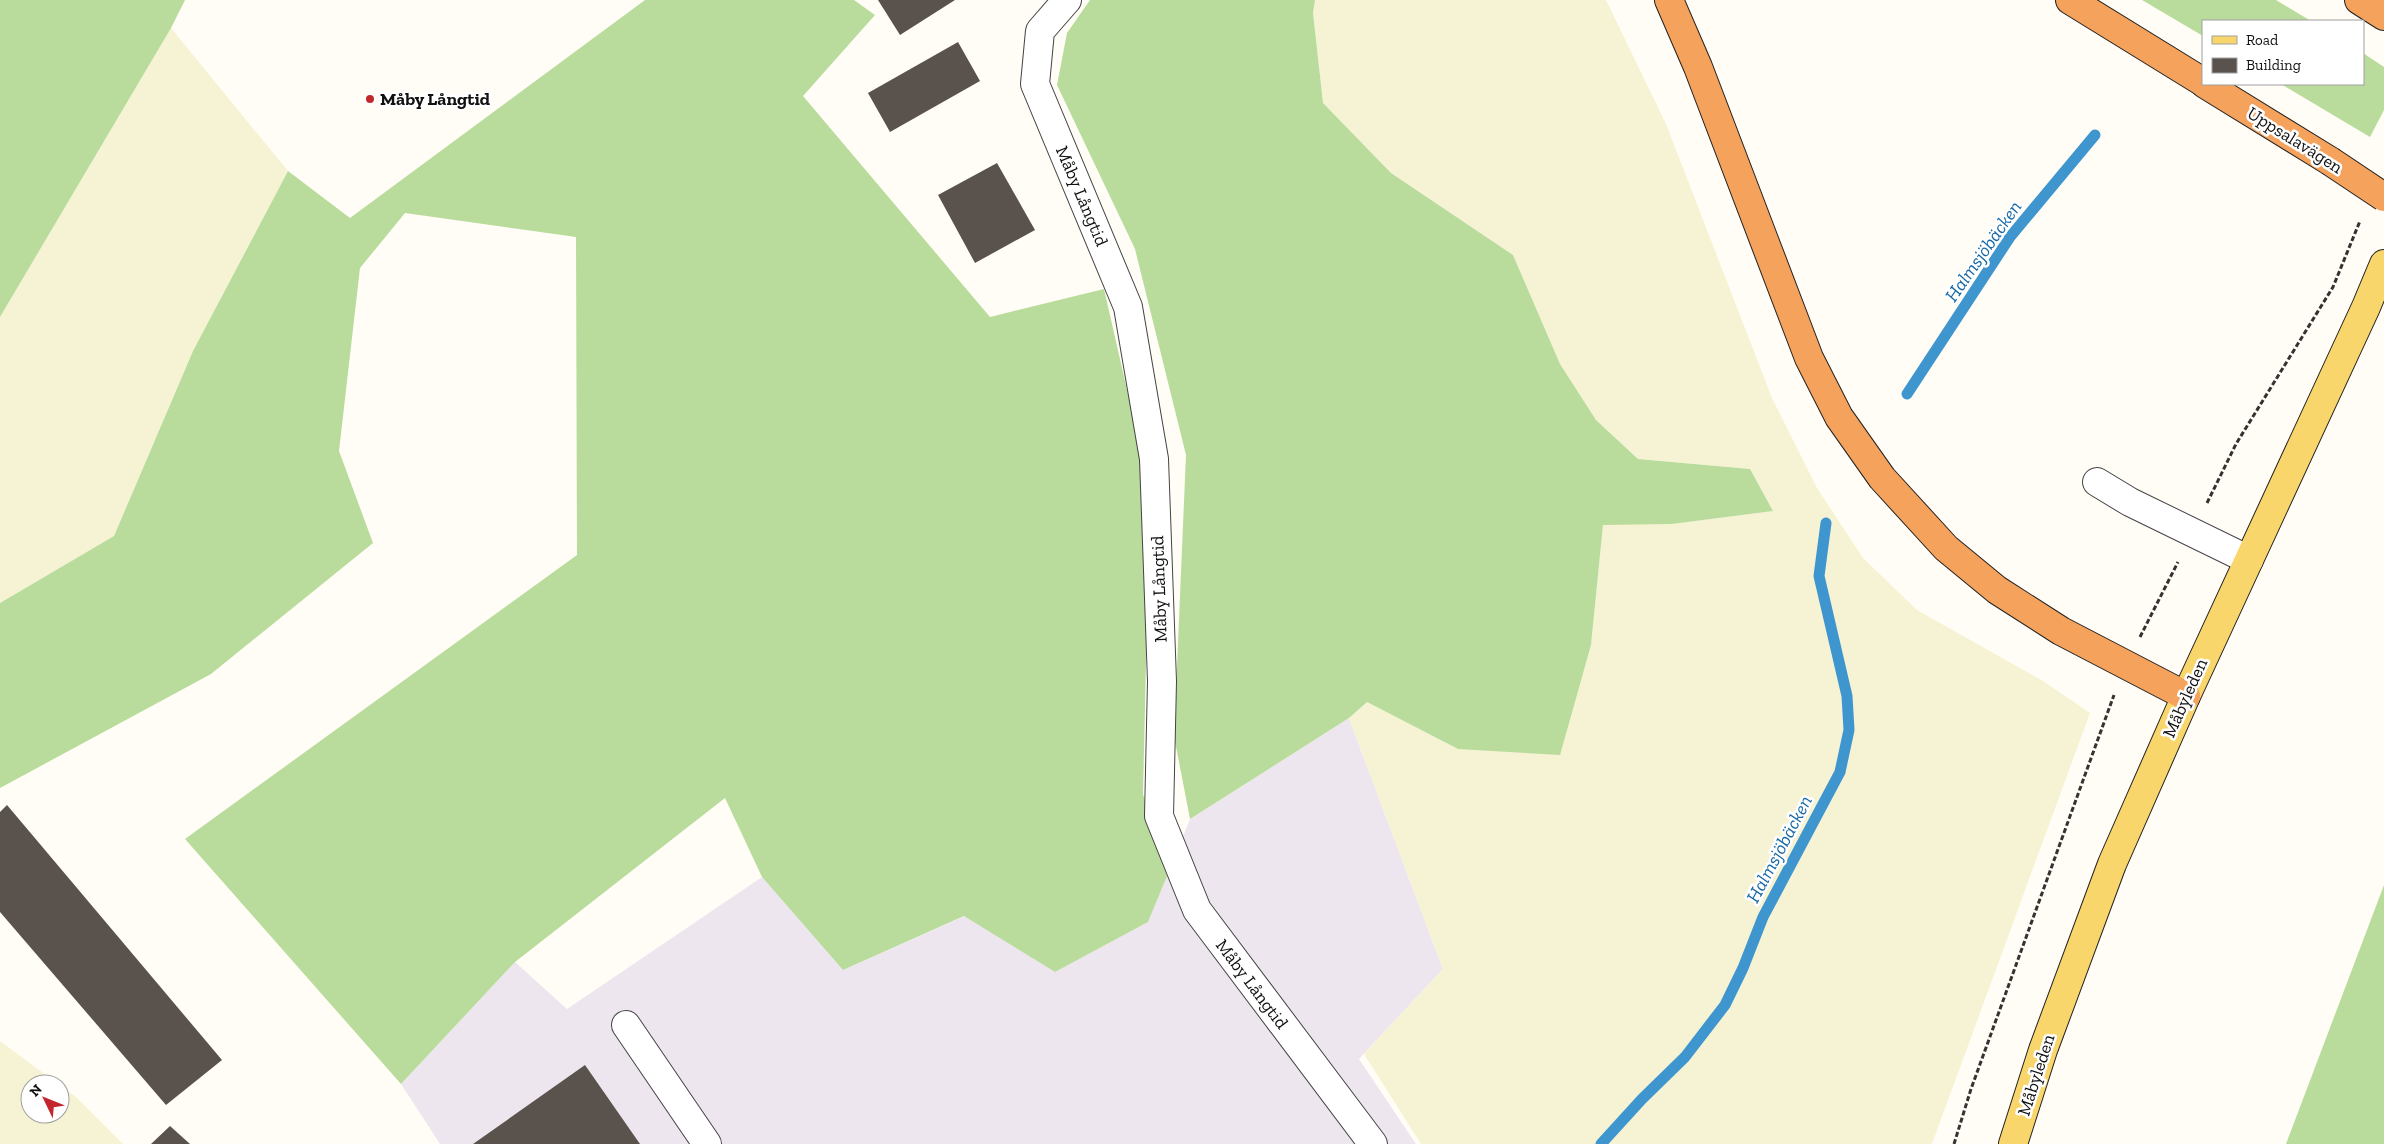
<svg xmlns="http://www.w3.org/2000/svg" width="2384" height="1144" font-family="'Zilla Slab',serif">
	<style>
		.industrial { fill: #eee6ef }
		.farmland { fill: #f6f3d4 }
		.forest { fill: #b9dc9c }
		.lines { fill: none; stroke-linecap: round; stroke-linejoin: round }
		.stream { stroke: #3f96cf; stroke-width: 11 }
		.building { fill: #5a524d }
		.minor-casing { stroke: #444; stroke-width: 30 }
		.major-casing { stroke: #222; stroke-width: 30 }
		.highway-casing { stroke: #222; stroke-width: 30 }
		.path { stroke: #333; stroke-width: 3; stroke-dasharray: 5 2.5; stroke-linecap: butt }
		.minor { stroke: #fff; stroke-width: 28 }
		.major { stroke: #f9d66b; stroke-width: 28 }
		.highway { stroke: #f5a25d; stroke-width: 28 }
		.highway-bridge-casing { stroke: #222; stroke-width: 30; stroke-linecap: butt }
		.highway-bridge { stroke: #f5a25d; stroke-width: 28 }
		.poi-dot { fill: #c4262e; stroke: #fff; stroke-width: 2 }
		.labels { text-anchor: middle; dominant-baseline: central; stroke-width: 5; stroke-linejoin: round; paint-order: stroke }
		.poi-label { font-size: 18px; font-weight: bold; fill: #111; stroke: #fff; text-anchor: start }
		.street-label { font-size: 18px; fill: #111; stroke: #fff }
		.water-label { font-size: 19px; font-style: italic; fill: #1768a6; stroke: #fff }
	</style>
	<rect width="100%" height="100%" fill="#fffdf5"/>
	<path class="industrial" d="M 1349,718 L 1443,969 L 1359,1059 L 1416,1144 L 440,1144 L 401,1084 L 515,962 L 567,1009 L 762,877 L 843,970 L 965,916 L 1055,972 L 1148,922 L 1190,819 Z"/>
	<g class="farmland">
		<path d="M 1315,0 L 1606,0 L 1666,124 L 1772,398 L 1817,488 L 1863,558 L 1917,610 L 2043,681 L 2090,713 L 1932,1144 L 1421,1144 L 1364,1054 L 1443,969 L 1349,718 L 1367,702 L 1458,749 L 1591,645 L 1603,524 L 1672,524 L 1773,511 L 1750,469 L 1638,459 L 1596,420 L 1560,364 L 1513,255 L 1391,173 L 1323,103 L 1313,13 Z"/>
		<path d="M 171,28 L 288,171 L 193,351 L 114,536 L 0,603 L 0,317 Z"/>
		<path d="M 0,1041 L 58,1084 L 30,1084 L 30,1114 L 60,1114 L 60,1085 L 77,1098 L 123,1144 L 0,1144 Z"/>
	</g>
	<g class="forest">
		<path d="M 0,0 L 185,0 L 171,28 L 0,317 Z"/>
		<path d="M 645,0 L 854,0 L 875,15 L 803,96 L 990,317 L 1104,289 L 1150,491 L 1143,794 L 1167,876 L 1148,922 L 1055,972 L 964,916 L 843,970 L 762,877 L 725,798 L 515,962 L 401,1084 L 185,839 L 577,555 L 576,237 L 405,213 L 360,268 L 339,451 L 373,543 L 211,674 L 0,788 L 0,603 L 114,536 L 193,351 L 288,171 L 350,218 Z"/>
		<path d="M 1090,0 L 1315,0 L 1313,13 L 1323,103 L 1391,173 L 1513,255 L 1560,364 L 1596,420 L 1638,459 L 1750,469 L 1773,511 L 1672,524 L 1603,525 L 1591,645 L 1560,755 L 1458,749 L 1367,702 L 1349,718 L 1190,819 L 1174,736 L 1186,455 L 1135,249 L 1057,85 L 1067,33 Z"/>
		<path d="M 2142,0 L 2276,0 L 2311,21 L 2203,21 L 2203,36 Z"/>
		<path d="M 2363,53 L 2384,67 L 2384,110 L 2370,137 L 2281,84 L 2363,84 Z"/>
		<path d="M 2384,885 L 2384,1144 L 2286,1144 Z"/>
	</g>
	<g class="lines">
		<g class="stream">
			<path d="M 1907,394 L 2010,237 L 2095,135"/>
			<path d="M 1601,1144 L 1642,1099 L 1685,1057 L 1725,1005 L 1743,968 L 1763,917 L 1840,772 L 1849,730 L 1847,696 L 1819,576 L 1826,523"/>
		</g>
	</g>
	<g class="building">
		<path d="M 878,0 L 955,0 L 900,35 Z"/>
		<path d="M 958,42 L 980,81 L 890,132 L 868,93 Z"/>
		<path d="M 997,163 L 1035,230 L 975,263 L 938,195 Z"/>
		<path d="M 7,805 L 222,1060 L 166,1105 L 0,912 L 0,812 Z"/>
		<path d="M 585,1065 L 640,1144 L 473,1144 Z"/>
		<path d="M 170,1126 L 190,1144 L 151,1144 Z"/>
	</g>
	<g class="lines">
		<defs>
			<g id="minor">
				<path d="M 1067,0 L 1040,31 L 1035,84 L 1128,307 L 1154,459 L 1162,681 L 1159,816 L 1197,910 L 1373,1144"/>
				<path d="M 2097,482 L 2130,502 L 2249,560"/>
				<path d="M 626,1025 L 707,1144"/>
			</g>
			<path id="major" d="M 2013,1144 L 2043,1050 L 2112,864 L 2186,696 L 2366,307 L 2384,264"/>
			<g id="highway">
				<path d="M 1669,0 L 1698,67 L 1809,358 L 1839,417 L 1882,478 L 1946,548 L 1997,590 L 2061,631 L 2186,696"/>
				<path d="M 2070,0 L 2203,82"/>
				<path d="M 2359,0 L 2384,16"/>
				<path d="M 2205,84 L 2330,161"/>
			</g>
		</defs>
		<use href="#minor" class="minor-casing"/>
		<use href="#major" class="major-casing"/>
		<use href="#highway" class="highway-casing"/>
		<g class="path">
			<path d="M 2207,503 L 2236,444 L 2333,287 L 2360,221"/>
			<path d="M 2140,637 L 2178,562"/>
			<path d="M 1954,1144 L 1971,1089 L 2114,695"/>
		</g>
		<use href="#minor" class="minor"/>
		<use href="#major" class="major"/>
		<use href="#highway" class="highway"/>
		<defs>
			<path id="highway-bridge" d="M 2330,161 L 2384,197"/>
		</defs>
		<use href="#highway-bridge" class="highway-bridge-casing"/>
		<use href="#highway-bridge" class="highway-bridge"/>
	</g>
	<circle class="poi-dot" cx="370" cy="99" r="5"/>
	<g class="labels">
		<g class="poi-label">
			<text x="380" y="99">Måby Långtid</text>
		</g>
		<g class="street-label">
			<text transform="translate(2295 140) rotate(32)">Uppsalavägen</text>
			<text transform="translate(1082 196) rotate(67)">Måby Långtid</text>
			<text transform="translate(1159 589) rotate(-92)">Måby Långtid</text>
			<text transform="translate(2185 698) rotate(-66)">Måbyleden</text>
			<text transform="translate(1252 984) rotate(53)">Måby Långtid</text>
			<text transform="translate(2036 1075) rotate(-72)">Måbyleden</text>
		</g>
		<g class="water-label">
			<text transform="translate(1983 251) rotate(-55)">Halmsjöbäcken</text>
			<text transform="translate(1779 849) rotate(-62)">Halmsjöbäcken</text>
		</g>
	</g>
	<rect x="2202" y="20" width="162" height="65" fill="#ffffff" stroke="#a0a0a0"/>
	<rect x="2212" y="36" width="25" height="8" fill="#f9d66b" stroke="#a0a0a0"/>
	<text x="2246" y="45" font-size="15" fill="#111111">Road</text>
	<rect x="2212" y="58" width="25" height="15" fill="#5a524d" stroke="#a0a0a0"/>
	<text x="2246" y="70" font-size="15" fill="#111111">Building</text>
	<g transform="translate(45 1099) rotate(313)"><circle r="24" fill="#ffffff" stroke="#a0a0a0"/>
	<path d="M0-4L9 19L0 12L-9 19Z" fill="#c4262e"/>
	<text y="-8" font-size="14" font-weight="bold" text-anchor="middle" fill="#111111">N</text>
	</g>
</svg>
